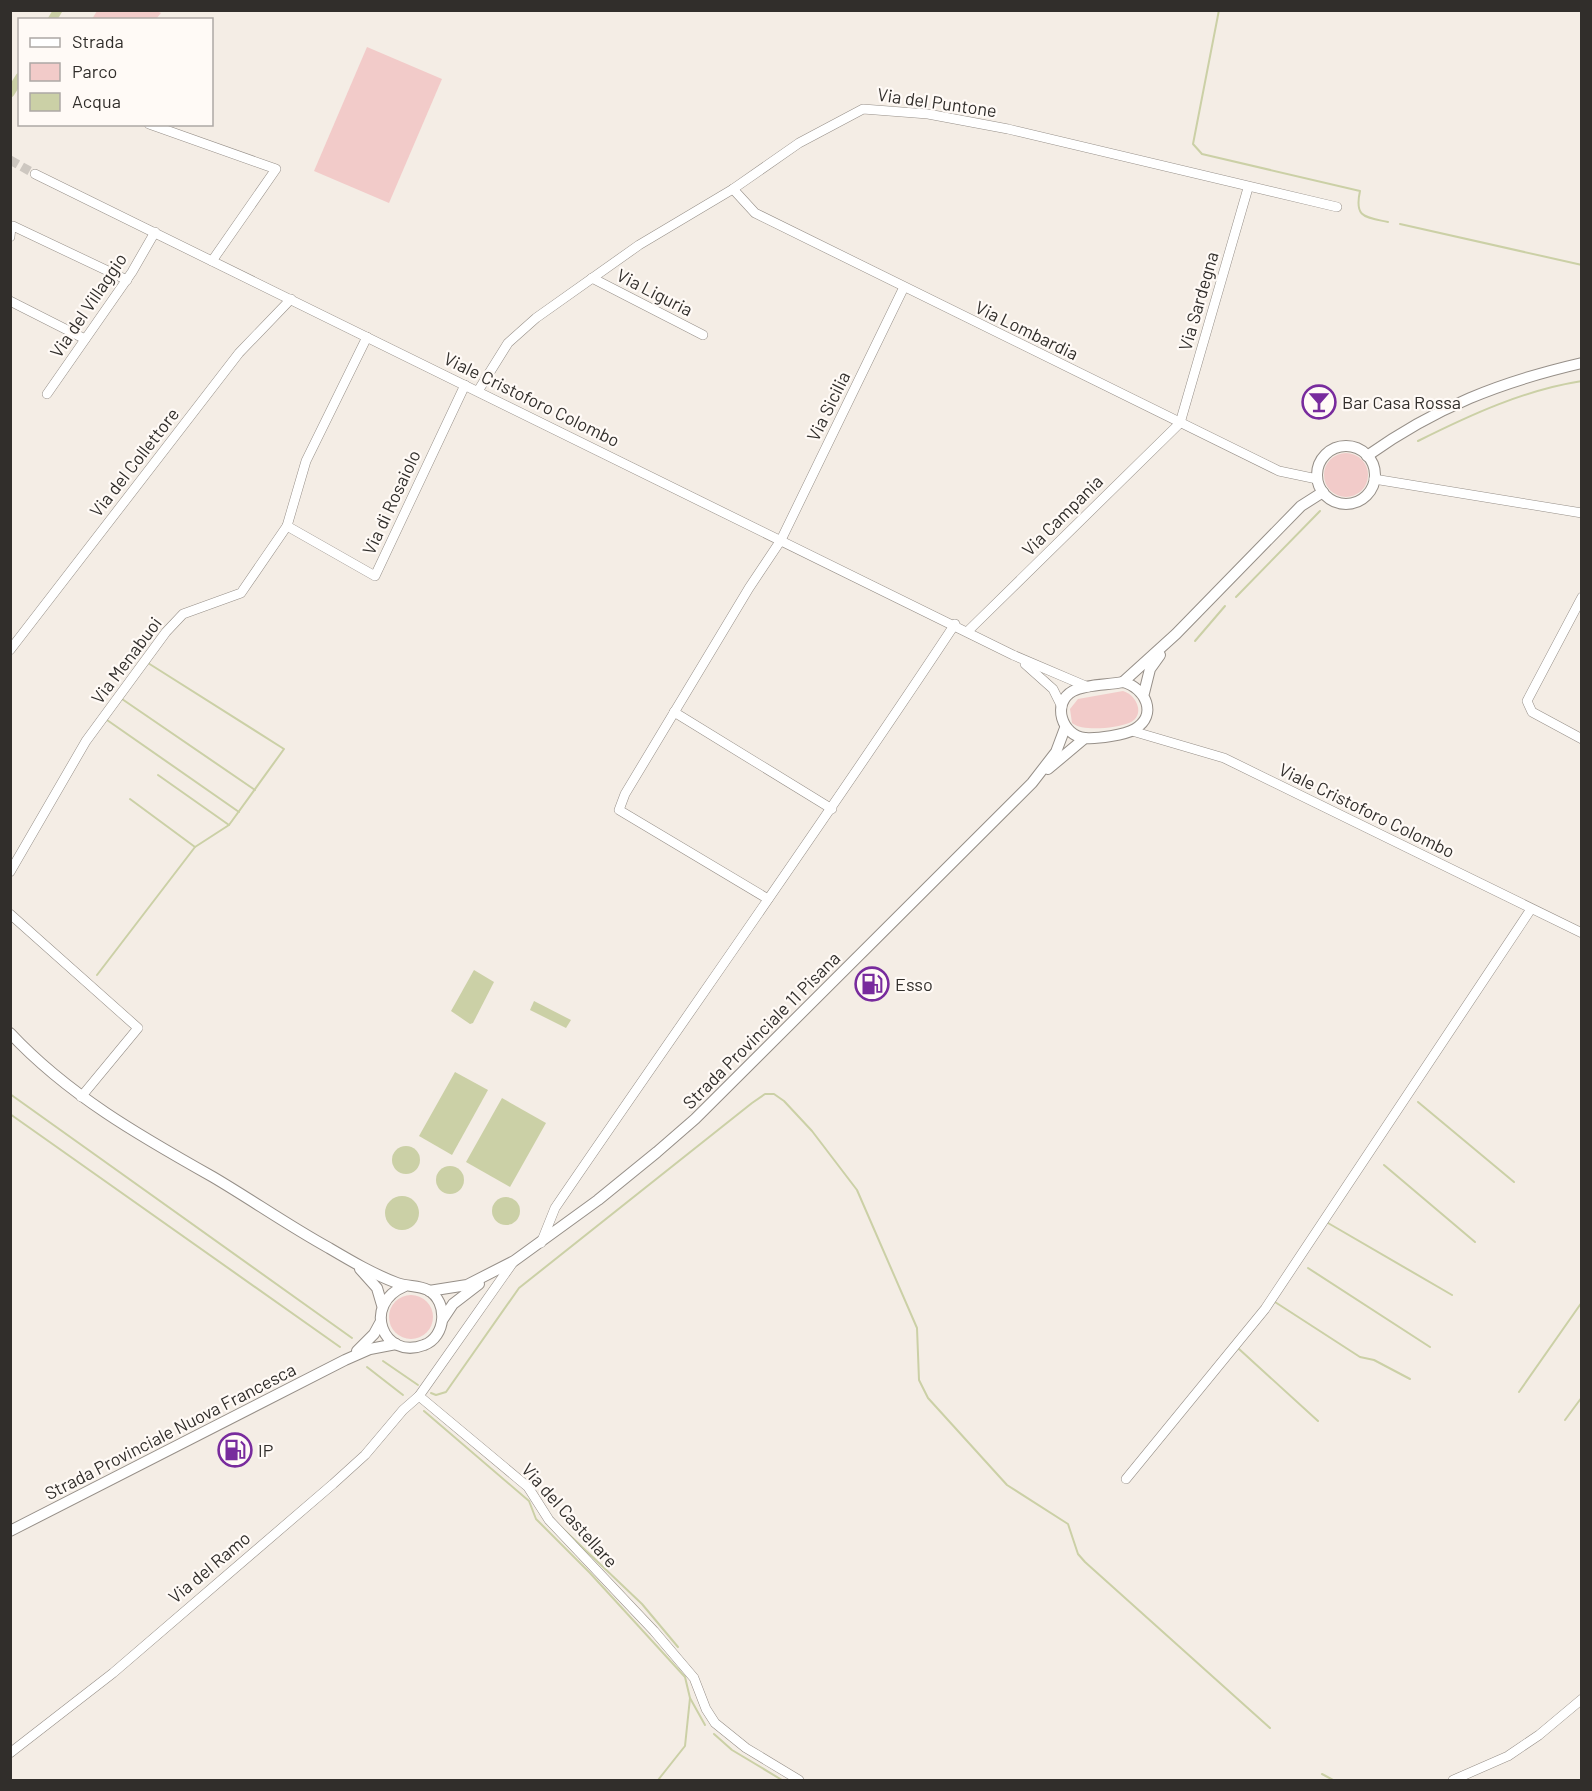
<svg xmlns="http://www.w3.org/2000/svg" width="1592" height="1791" font-family="Barlow,sans-serif">
	<style>
		.green { fill: #f2cbc9 }
		.water { fill: #cbd0a6 }
		.lines { fill: none; stroke-linecap: round; stroke-linejoin: round }
		.stream { stroke: #cbd0a6; stroke-width: 2 }
		.canal { stroke: #cbd0a6; stroke-width: 9 }
		.minor-tunnel { stroke: #cdc7c0; stroke-width: 9; stroke-dasharray: 9 4.5; stroke-linecap: butt }
		.minor-casing { stroke: #968f88; stroke-width: 10 }
		.major-casing { stroke: #968f88; stroke-width: 12 }
		.minor { stroke: #fff; stroke-width: 9 }
		.major { stroke: #fff; stroke-width: 10 }
		.labels { text-anchor: middle; dominant-baseline: central; stroke-width: 4.5; stroke-linejoin: round; paint-order: stroke }
		.street-label { font-size: 18px; fill: #312e2b; stroke: #fffaf6 }
		.poi-label { font-size: 18px; fill: #312e2b; stroke: #fffaf6; text-anchor: start }
	</style>
	<rect width="100%" height="100%" fill="#f4ede5"/>
	<g class="green">
		<path d="M 157,11 L 161,13 L 156,19 L 92,19 L 97,11 Z"/>
		<path d="M 367,47 L 442,79 L 389,203 L 314,171 Z"/>
		<circle cx="1346" cy="475" r="22"/>
		<path d="M 1123,691 C 1137,695 1146,716 1129,723 C 1116,728 1083,732 1072,723 L 1070,709 L 1078,699 Z"/>
		<circle cx="411" cy="1317" r="22"/>
	</g>
	<g class="water">
		<path d="M 474,970 L 494,982 L 473,1023 L 470,1024 L 451,1011 Z"/>
		<path d="M 534,1001 L 571,1020 L 566,1028 L 530,1010 Z"/>
		<path d="M 455,1072 L 488,1090 L 452,1155 L 419,1136 Z"/>
		<path d="M 502,1098 L 546,1123 L 510,1187 L 466,1162 Z"/>
		<circle cx="406" cy="1160" r="14"/>
		<circle cx="450" cy="1180" r="14"/>
		<circle cx="402" cy="1213" r="17"/>
		<circle cx="506" cy="1211" r="14"/>
	</g>
	<g class="lines">
		<g class="stream">
			<path d="M 1219,10 L 1193,144 L 1202,154 L 1360,191 C 1354,218 1365,217 1388,222"/>
			<path d="M 1400,224 L 1582,265"/>
			<path d="M 1418,441 C 1470,415 1524,390 1582,381"/>
			<path d="M 1236,597 L 1320,511"/>
			<path d="M 1195,641 L 1225,606"/>
			<path d="M 122,699 L 255,790"/>
			<path d="M 107,720 L 239,812"/>
			<path d="M 158,775 L 229,825"/>
			<path d="M 130,799 L 195,847"/>
			<path d="M 97,975 L 195,847 L 229,825 L 284,749 L 148,663"/>
			<path d="M 10,1094 L 352,1338"/>
			<path d="M 1418,1102 L 1514,1182"/>
			<path d="M 10,1114 L 340,1347"/>
			<path d="M 1384,1165 L 1475,1242"/>
			<path d="M 1328,1223 L 1452,1295"/>
			<path d="M 1308,1268 L 1430,1347"/>
			<path d="M 1275,1302 L 1360,1357 L 1374,1360 L 1410,1379"/>
			<path d="M 1239,1349 L 1318,1421"/>
			<path d="M 383,1361 L 418,1385"/>
			<path d="M 367,1367 L 403,1395"/>
			<path d="M 1519,1392 L 1582,1302"/>
			<path d="M 431,1393 L 436,1395 L 446,1392 L 519,1288 L 752,1103 L 765,1094 L 774,1094 L 784,1101 L 812,1131 L 857,1190 L 917,1328 L 919,1380 L 928,1398 L 1007,1485 L 1068,1524 L 1078,1554 L 1085,1562 L 1270,1728"/>
			<path d="M 424,1411 L 529,1501 L 536,1519 L 590,1573 L 685,1677 L 690,1698 L 705,1725"/>
			<path d="M 1565,1420 L 1582,1397"/>
			<path d="M 560,1526 L 642,1604 L 678,1647"/>
			<path d="M 714,1734 L 732,1750 L 782,1780"/>
			<path d="M 1322,1774 L 1333,1780"/>
			<path d="M 658,1780 L 685,1746 L 690,1698"/>
		</g>
		<g class="canal">
			<path d="M 52,20 L 58,10"/>
			<path d="M 10,93 L 20,77"/>
		</g>
		<path class="minor-tunnel" d="M 10,160 L 35,174"/>
		<defs>
			<g id="minor">
				<path d="M 149,124 L 276,169 L 212,261"/>
				<path d="M 35,174 L 1013,655 L 1088,687"/>
				<path d="M 733,189 L 755,213 L 1279,471 L 1317,479"/>
				<path d="M 10,237 L 11,226 L 13,226 L 127,280"/>
				<path d="M 592,278 L 703,335"/>
				<path d="M 10,301 L 85,339"/>
				<path d="M 478,391 L 508,343 L 536,318 L 639,245 L 733,189 L 799,143 L 863,109 L 928,114 L 1008,129 L 1337,207"/>
				<path d="M 47,394 L 132,272 L 155,232"/>
				<path d="M 1374,479 L 1582,513"/>
				<path d="M 287,526 L 375,576 L 465,385"/>
				<path d="M 1582,597 L 1527,701 L 1532,712 L 1582,739"/>
				<path d="M 968,631 L 1180,423 L 1248,188"/>
				<path d="M 10,650 L 239,353 L 291,299"/>
				<path d="M 1025,664 L 1053,689 L 1062,707"/>
				<path d="M 674,712 L 832,809"/>
				<path d="M 1132,731 L 1224,758 L 1582,933"/>
				<path d="M 10,872 L 86,741 L 166,632 L 183,614 L 241,593 L 287,526 L 306,461 L 367,337"/>
				<path d="M 768,899 L 619,810 L 625,794 L 749,588 L 781,540 L 904,287"/>
				<path d="M 10,914 L 138,1028 L 81,1097"/>
				<path d="M 541,1243 L 555,1208 C 688,1013 825,821 955,624"/>
				<path d="M 419,1396 L 528,1487 L 549,1520 L 654,1631 L 694,1678 L 706,1709 L 715,1723 L 746,1748 L 799,1780"/>
				<path d="M 1126,1479 L 1265,1309 L 1531,909"/>
				<path d="M 10,1753 L 113,1673 L 333,1484 L 365,1455 L 403,1410 L 419,1396 L 514,1261"/>
				<path d="M 1453,1780 L 1508,1756 L 1539,1735 L 1582,1699"/>
			</g>
			<g id="major">
				<circle cx="1346" cy="475" r="29"/>
				<path d="M 1367,456 C 1436,407 1500,382 1582,363"/>
				<path d="M 1123,682 L 1176,634 L 1301,506 L 1323,492"/>
				<path d="M 1123,682 C 1146,688 1158,715 1135,729 C 1125,735 1097,739 1085,738 C 1062,736 1051,703 1073,691 C 1086,684 1109,685 1123,682 Z"/>
				<path d="M 1144,693 L 1150,669 L 1160,655"/>
				<path d="M 1048,769 L 1085,738"/>
				<path d="M 10,1033 C 68,1095 140,1136 213,1177 C 252,1200 289,1226 329,1248 C 351,1261 373,1274 397,1283 C 408,1287 418,1285 428,1290 C 449,1302 446,1337 424,1345 C 383,1361 361,1304 405,1286"/>
				<path d="M 360,1269 L 377,1288 L 382,1305"/>
				<path d="M 429,1291 L 467,1285 L 514,1261 L 598,1200 L 657,1152 L 695,1119 L 1032,783 L 1056,752 L 1065,728"/>
				<path d="M 443,1319 L 453,1304 L 479,1284"/>
				<path d="M 357,1351 L 374,1334 L 380,1323"/>
				<path d="M 10,1531 L 345,1360 L 370,1349 L 396,1344"/>
			</g>
		</defs>
		<use href="#minor" class="minor-casing"/>
		<use href="#major" class="major-casing"/>
		<use href="#minor" class="minor"/>
		<use href="#major" class="major"/>
	</g>
	<defs>
		<symbol id="bar-ring" viewBox="-11 -11 22 22"><circle r="9.5" fill="#fffaf6" stroke="#782b9d" stroke-width="1.5"/><path d="M-6-5H6L.8 .8V4.5H3.5V6h-7V4.5H-.8V.8Z" fill="#782b9d"/></symbol>
		<symbol id="fuel-ring" viewBox="-11 -11 22 22"><circle r="9.5" fill="#fffaf6" stroke="#782b9d" stroke-width="1.5"/><path d="M-5.5-6h7V0h2V4h1.3V-2.5L3-4.5l.8-.8L6-3V5H2.5V1h-1V6h-7ZM-4.2-4.7v3.2H.2V-4.7Z" fill="#782b9d"/></symbol>
	</defs>
	<g fill-rule="evenodd">
		<use href="#bar-ring" x="1300" y="383" width="38" height="38"/>
		<use href="#fuel-ring" x="853" y="965" width="38" height="38"/>
		<use href="#fuel-ring" x="216" y="1431" width="38" height="38"/>
	</g>
	<g class="labels">
		<g class="street-label">
			<text transform="translate(937 102) rotate(8)">Via del Puntone</text>
			<text transform="translate(655 292) rotate(27)">Via Liguria</text>
			<text transform="translate(1198 301) rotate(-74)">Via Sardegna</text>
			<text transform="translate(88 305) rotate(-56)">Via del Villaggio</text>
			<text transform="translate(1027 330) rotate(26)">Via Lombardia</text>
			<text transform="translate(532 399) rotate(26)">Viale Cristoforo Colombo</text>
			<text transform="translate(828 406) rotate(-64)">Via Sicilia</text>
			<text transform="translate(134 462) rotate(-52)">Via del Collettore</text>
			<text transform="translate(391 502) rotate(-65)">Via di Rosaiolo</text>
			<text transform="translate(1062 515) rotate(-45)">Via Campania</text>
			<text transform="translate(126 660) rotate(-53)">Via Menabuoi</text>
			<text transform="translate(1367 810) rotate(26)">Viale Cristoforo Colombo</text>
			<text transform="translate(761 1030) rotate(-45)">Strada Provinciale 11 Pisana</text>
			<text transform="translate(170 1431) rotate(-27)">Strada Provinciale Nuova Francesca</text>
			<text transform="translate(570 1515) rotate(48)">Via del Castellare</text>
			<text transform="translate(209 1567) rotate(-40)">Via del Ramo</text>
		</g>
		<g class="poi-label">
			<text x="1342" y="402">Bar Casa Rossa</text>
			<text x="895" y="984">Esso</text>
			<text x="258" y="1450">IP</text>
		</g>
	</g>
	<rect width="1592" height="1791" fill="none" stroke="#312e2b" stroke-width="24"/>
	<rect x="18" y="18" width="195" height="108" fill="#fffaf6" stroke="#ada8a5" stroke-width="1.5"/>
	<rect x="30" y="38" width="30" height="9" fill="#ffffff" stroke="#ada8a5" stroke-width="1.5"/>
	<text x="72" y="48" font-size="18" fill="#312e2b">Strada</text>
	<rect x="30" y="63" width="30" height="18" fill="#f2cbc9" stroke="#ada8a5" stroke-width="1.5"/>
	<text x="72" y="78" font-size="18" fill="#312e2b">Parco</text>
	<rect x="30" y="93" width="30" height="18" fill="#cbd0a6" stroke="#ada8a5" stroke-width="1.5"/>
	<text x="72" y="108" font-size="18" fill="#312e2b">Acqua</text>
</svg>
